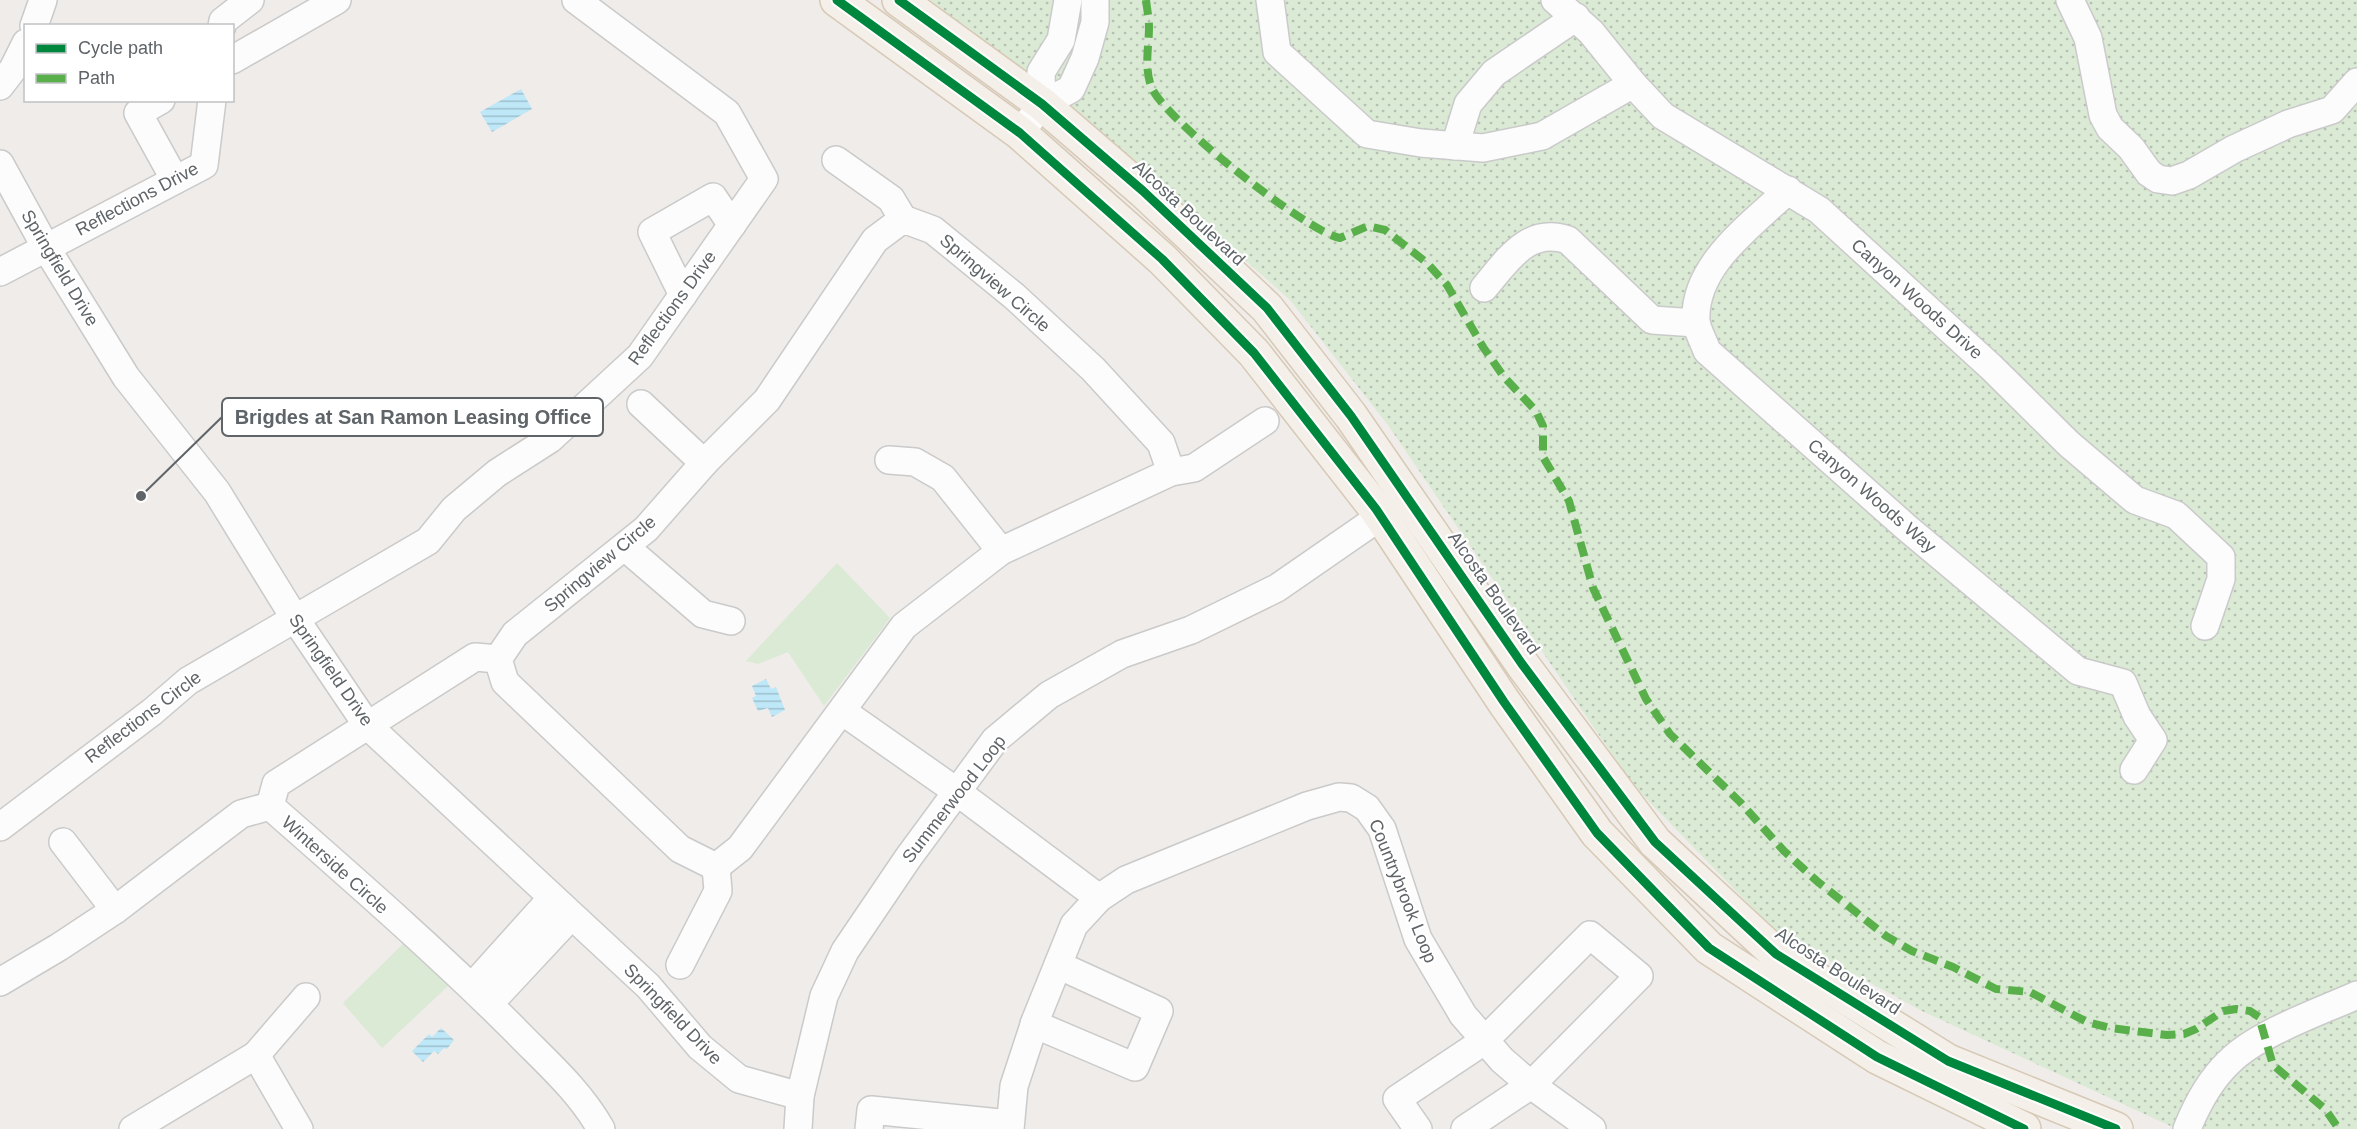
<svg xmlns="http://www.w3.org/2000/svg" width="2357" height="1129" font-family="Arial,sans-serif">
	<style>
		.grass { fill: url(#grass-dots) }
		.park { fill: #daead4 }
		.water { fill: url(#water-rules) }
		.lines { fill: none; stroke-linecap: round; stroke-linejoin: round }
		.minor-casing { stroke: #cacaca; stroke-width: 30 }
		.major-casing { stroke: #d7c9b6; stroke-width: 36 }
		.minor { stroke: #fdfcfc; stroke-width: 27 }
		.major { stroke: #f4f0e9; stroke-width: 33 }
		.quiet { stroke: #59b04a; stroke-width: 8; stroke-dasharray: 15 8; stroke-linecap: butt }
		.cycleway-casing { stroke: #fff; stroke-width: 13 }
		.cycleway { stroke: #00873e; stroke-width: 9 }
		.labels { text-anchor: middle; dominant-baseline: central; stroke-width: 4.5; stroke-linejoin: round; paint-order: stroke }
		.street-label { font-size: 18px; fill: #5e6468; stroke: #fff }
		.leader { fill: none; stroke: #5e6468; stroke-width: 2 }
		.callout-dot { fill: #5e6468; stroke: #fff; stroke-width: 2 }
		.callout { fill: #fff; stroke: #5e6468; stroke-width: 2 }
		.callout-label { font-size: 20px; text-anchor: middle; font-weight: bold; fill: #5e6468 }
	</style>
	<defs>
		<pattern id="grass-dots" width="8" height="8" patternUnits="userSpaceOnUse" patternTransform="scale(1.5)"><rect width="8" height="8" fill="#daead4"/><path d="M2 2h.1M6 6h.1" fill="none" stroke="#b4c1b0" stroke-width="1.8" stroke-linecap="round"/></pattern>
		<pattern id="water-rules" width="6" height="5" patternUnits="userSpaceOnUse" patternTransform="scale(1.5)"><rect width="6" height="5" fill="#bee7f8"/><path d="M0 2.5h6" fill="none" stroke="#9ebfcd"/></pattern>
	</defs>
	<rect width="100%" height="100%" fill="#efece9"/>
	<path class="grass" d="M 930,0 L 2357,0 L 2357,1129 L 2177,1129 L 1922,1011 L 1775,931 L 1633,785 L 1388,425 L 1290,300 L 1077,111 Z"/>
	<g class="park">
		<path d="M 837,563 L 890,618 L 824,706 L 788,652 L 758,664 L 746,661 Z"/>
		<path d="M 404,943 L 449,985 L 382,1048 L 343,1003 Z"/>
	</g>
	<g class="water">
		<path d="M 521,89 L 532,109 L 492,132 L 480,112 Z"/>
		<path d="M 766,679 L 771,689 L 776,687 L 785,710 L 772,717 L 768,708 L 758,711 L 752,698 L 756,696 L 752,686 Z"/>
		<path d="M 441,1028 L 454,1040 L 447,1049 L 444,1048 L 438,1054 L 434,1051 L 423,1062 L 412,1051 L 429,1034 L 432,1037 Z"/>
	</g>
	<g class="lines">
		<defs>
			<g id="minor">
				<path d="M 1270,0 L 1277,52 L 1367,134 L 1421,143 L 1483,148 L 1542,136 L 1633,84"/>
				<path d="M 1555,0 L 1591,32 L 1633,84 L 1663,116 L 1819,210 L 1991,367 L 2069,444 L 2135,500 L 2176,515 L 2221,557 L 2221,579 L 2205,626"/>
				<path d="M 2070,0 L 2088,38 L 2103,115 L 2110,128 L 2131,148 L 2149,173 L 2158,179 L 2172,181 L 2189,175 L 2234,149 L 2288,124 L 2332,110 L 2357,82"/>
				<path d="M 34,26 L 43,0"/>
				<path d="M 222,26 L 223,21 L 250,0"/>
				<path d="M 232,60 L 337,0"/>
				<path d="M 0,86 L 13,69 L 26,43"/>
				<path d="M 161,100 L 138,113 L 175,180"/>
				<path d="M 1042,104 L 1041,72 L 1061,40 L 1068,0"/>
				<path d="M 1020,133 L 1042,104 L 1071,89 L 1085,58 L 1095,22 L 1095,0"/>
				<path d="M 1455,146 L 1468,104 L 1494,73 L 1576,17"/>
				<path d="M 836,160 L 891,199 L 903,219"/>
				<path d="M 0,164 L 45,246 L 126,377 L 217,492 L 294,617 L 367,725 L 648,986 L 700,1047 L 739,1079 L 800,1096"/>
				<path d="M 1788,190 C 1752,225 1693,265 1696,321 C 1697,330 1704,342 1707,351 L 1907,528 L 2078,671 L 2123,683 L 2137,716 L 2153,740 L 2134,770"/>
				<path d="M 903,219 L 933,230 L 1014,296 L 1093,369 L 1161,443 L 1171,472 L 1001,551 L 904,626 L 740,848 L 716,867 L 680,849 L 505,682 L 498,659 L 515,634 L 646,529 L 704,463 L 767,400 L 875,240 Z"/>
				<path d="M 0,272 L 204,165 L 212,100"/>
				<path d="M 1484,288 C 1507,261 1528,226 1568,240 L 1652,320 L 1696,323"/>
				<path d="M 683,295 L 652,232 L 713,197 L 732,225"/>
				<path d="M 641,404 L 704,463"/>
				<path d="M 889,460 L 915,462 L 943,478 L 1001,551"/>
				<path d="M 1171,472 L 1194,468 L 1265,421"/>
				<path d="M 625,547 L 703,614 L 731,621"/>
				<path d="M 842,711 L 956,791 L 1099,898"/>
				<path d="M 270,806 L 276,784 L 475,657 L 498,659"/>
				<path d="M 0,827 L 152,712 L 188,681 L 428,541 L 454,509 L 497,473 L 550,439 L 640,356 L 764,179 L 727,113 L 576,0"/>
				<path d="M 63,842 L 115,910"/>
				<path d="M 680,965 L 718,891 L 716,867"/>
				<path d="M 0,982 L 59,947 L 115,910 L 241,814 L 270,806 C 353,879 437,952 515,1030 C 545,1061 579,1090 601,1129"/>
				<path d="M 472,987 L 552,898"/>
				<path d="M 489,1004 L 571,916"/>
				<path d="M 1034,1024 L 1135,1067 L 1159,1011 L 1058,965"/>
				<path d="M 256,1055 L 299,1129"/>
				<path d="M 133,1129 L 256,1055 L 306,997"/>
				<path d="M 798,1129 L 800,1096 L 824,996 L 845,951 L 908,858 L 995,740 L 1049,695 L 1122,654 L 1191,630 L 1277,588 L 1397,505"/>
				<path d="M 869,1129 L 871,1110 L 1010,1124"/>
				<path d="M 1010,1129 L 1014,1086 L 1036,1019 L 1074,925 L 1099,898 L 1126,880 L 1307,806 L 1339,797 L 1351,798 L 1367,808 L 1382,829 L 1418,939 L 1463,1015 L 1502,1060 L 1531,1085 L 1592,1129"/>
				<path d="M 1418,1129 L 1397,1099 L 1484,1041 L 1590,935 L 1639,976 L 1531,1085 L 1465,1129"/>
				<path d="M 2187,1129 C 2197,1104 2209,1081 2229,1062 C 2258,1033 2319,1012 2357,995"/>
			</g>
			<g id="major">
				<path d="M 837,0 L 1020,133 L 1162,259 L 1254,353 L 1376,509 L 1504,702 L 1597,833 L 1709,948 L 1877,1057 L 2024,1129"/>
				<path d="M 899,0 L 1042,104 L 1143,191 L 1267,308 L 1351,416 L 1522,664 L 1655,842 L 1776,954 L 1948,1061 L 2116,1129"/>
			</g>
		</defs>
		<use href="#minor" class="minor-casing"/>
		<use href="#major" class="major-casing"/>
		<use href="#minor" class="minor"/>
		<use href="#major" class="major"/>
		<path class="quiet" d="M 1146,0 C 1147,9 1149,18 1149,27 C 1149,47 1144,66 1151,86 C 1161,117 1307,232 1340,238 L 1368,226 L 1385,230 L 1427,263 L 1447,285 L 1483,347 L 1504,377 L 1536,411 L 1543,426 L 1543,457 L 1569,501 L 1593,588 L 1646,699 L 1670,734 L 1740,802 L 1784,851 L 1818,882 L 1886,936 L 1912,951 L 1953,967 L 1996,989 L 2030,992 L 2087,1022 L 2110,1028 L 2167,1035 L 2184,1034 L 2196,1029 L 2223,1011 L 2236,1009 L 2250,1011 L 2259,1017 L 2273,1065 L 2325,1109 L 2339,1129"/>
		<defs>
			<g id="cycleway">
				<path d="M 837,0 L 1020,133 L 1162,259 L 1254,353 L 1376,509 L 1504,702 L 1597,833 L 1709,948 L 1877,1057 L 2024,1129"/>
				<path d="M 899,0 L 1042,104 L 1143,191 L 1267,308 L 1351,416 L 1522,664 L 1655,842 L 1776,954 L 1948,1061 L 2116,1129"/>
			</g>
		</defs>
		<use href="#cycleway" class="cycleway-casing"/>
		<use href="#cycleway" class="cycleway"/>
	</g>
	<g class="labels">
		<g class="street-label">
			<text transform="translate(137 199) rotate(-28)">Reflections Drive</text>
			<text transform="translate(1189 213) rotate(43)">Alcosta Boulevard</text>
			<text transform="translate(60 268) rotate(59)">Springfield Drive</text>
			<text transform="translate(995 283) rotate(41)">Springview Circle</text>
			<text transform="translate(1917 299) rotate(42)">Canyon Woods Drive</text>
			<text transform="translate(672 308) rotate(-54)">Reflections Drive</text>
			<text transform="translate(1872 496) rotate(41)">Canyon Woods Way</text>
			<text transform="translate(600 564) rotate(-40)">Springview Circle</text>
			<text transform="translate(1494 593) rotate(55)">Alcosta Boulevard</text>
			<text transform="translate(331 670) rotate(55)">Springfield Drive</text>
			<text transform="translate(143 717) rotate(-37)">Reflections Circle</text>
			<text transform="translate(954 799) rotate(-52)">Summerwood Loop</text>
			<text transform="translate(335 865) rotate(42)">Winterside Circle</text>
			<text transform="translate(1403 891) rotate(68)">Countrybrook Loop</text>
			<text transform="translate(1838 971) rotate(33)">Alcosta Boulevard</text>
			<text transform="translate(673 1014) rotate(46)">Springfield Drive</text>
		</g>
	</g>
	<path class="leader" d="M141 496L222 417"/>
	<circle class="callout-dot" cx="141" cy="496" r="6"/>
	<rect class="callout" x="222" y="398" width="381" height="38" rx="6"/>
	<g class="callout-label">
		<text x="413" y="424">Brigdes at San Ramon Leasing Office</text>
	</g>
	<rect x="24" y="24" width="210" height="78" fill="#ffffff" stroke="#bfc1c3" stroke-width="1.5"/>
	<rect x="36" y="44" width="30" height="9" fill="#00873e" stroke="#bfc1c3" stroke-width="1.5"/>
	<text x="78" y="54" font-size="18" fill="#5e6468">Cycle path</text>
	<rect x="36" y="74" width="30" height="9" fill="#59b04a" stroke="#bfc1c3" stroke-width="1.5"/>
	<text x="78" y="84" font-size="18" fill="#5e6468">Path</text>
</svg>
